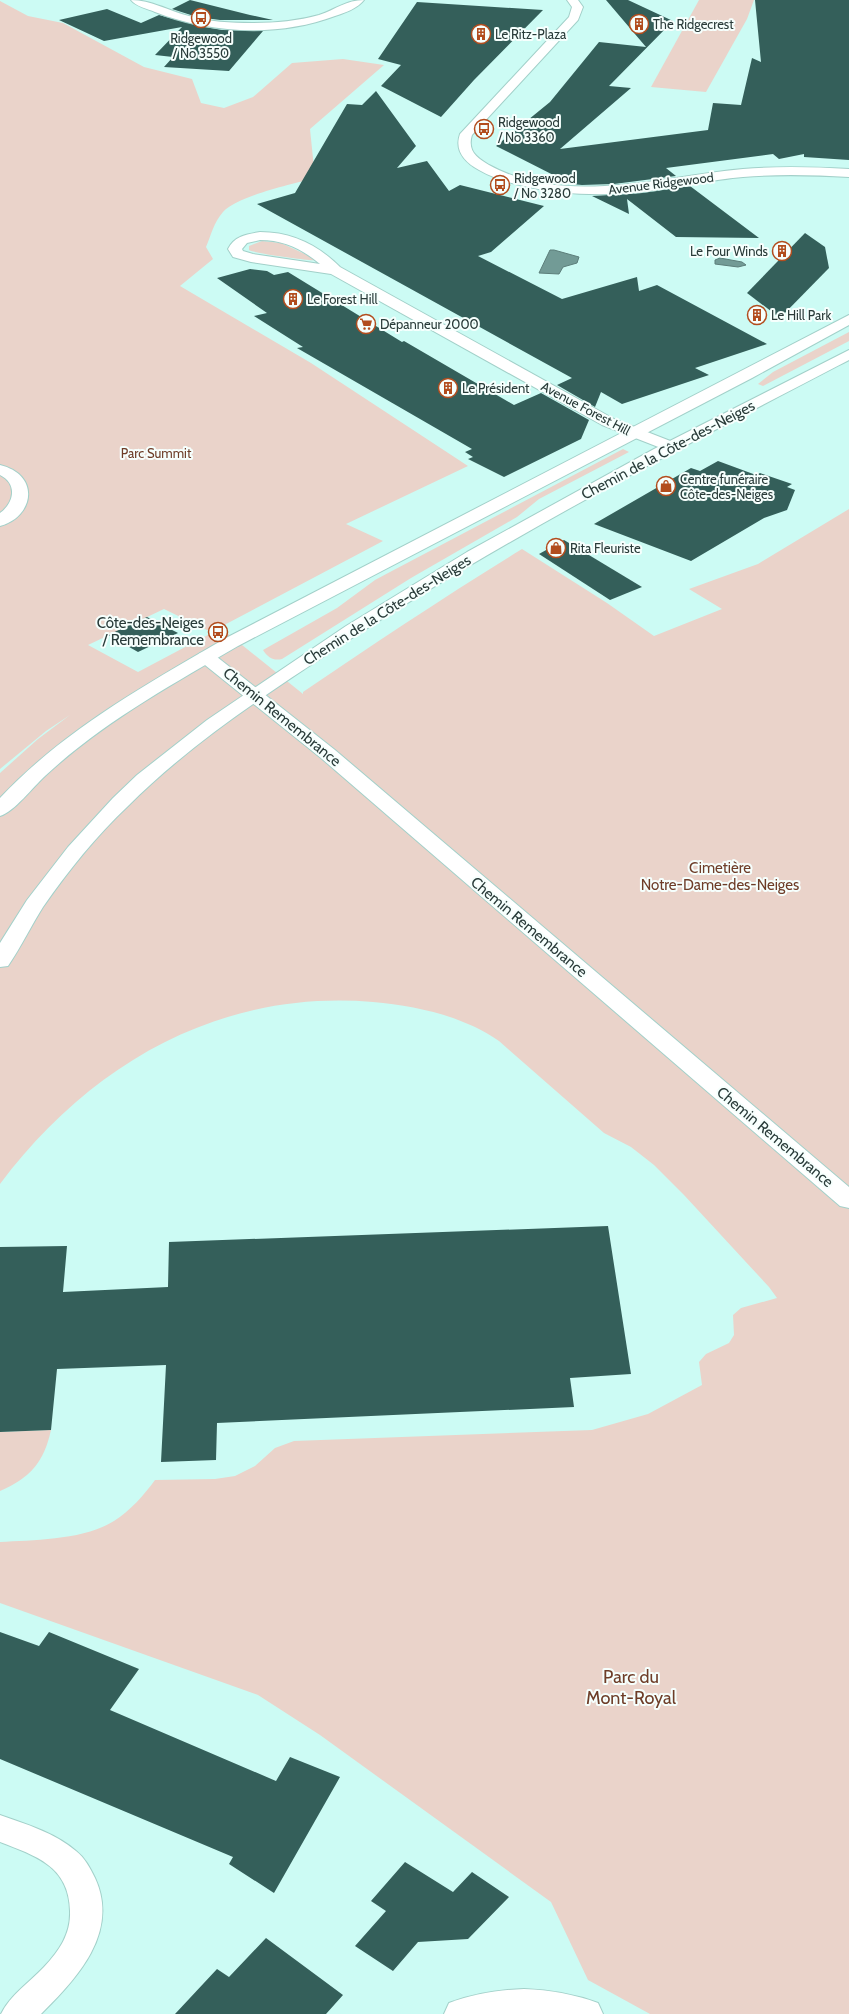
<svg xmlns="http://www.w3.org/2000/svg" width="849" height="2014" font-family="Cabin,sans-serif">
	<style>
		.green { fill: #ead3ca }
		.water { fill: #729b96; stroke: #5c7e7a }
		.building { fill: #345f5a }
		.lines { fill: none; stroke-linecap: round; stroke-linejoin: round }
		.minor-casing { stroke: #a2d0c9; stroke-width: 2 }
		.tertiary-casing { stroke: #a2d0c9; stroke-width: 2 }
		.secondary-casing { stroke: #a2d0c9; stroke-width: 2 }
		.minor { fill: #fff; fill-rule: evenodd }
		.tertiary { fill: #fff; fill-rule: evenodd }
		.secondary { fill: #fff; fill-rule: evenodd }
		.labels { text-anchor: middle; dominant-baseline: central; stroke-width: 4; stroke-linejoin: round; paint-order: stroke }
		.far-poi-label { font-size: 13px; fill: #293b39; stroke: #f6fffd; text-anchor: start }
		.far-street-label { font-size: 13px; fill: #293b39; stroke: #f6fffd }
		.far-park-label { font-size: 13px; fill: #6e3d28; stroke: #f6fffd }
		.street-label { font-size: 15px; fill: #293b39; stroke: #f6fffd }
		.poi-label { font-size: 15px; fill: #293b39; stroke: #f6fffd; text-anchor: end }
		.park-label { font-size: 15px; fill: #6e3d28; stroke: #f6fffd }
		.near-park-label { font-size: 18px; fill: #6e3d28; stroke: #f6fffd }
	</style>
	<rect width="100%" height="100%" fill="#ccfbf4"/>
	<g class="green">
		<path d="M 699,0 L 754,0 L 747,19 L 706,92 L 651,87 Z"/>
		<path d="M 0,1 L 28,16 L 63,23 L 144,67 L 192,79 L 201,103 L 224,108 L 253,97 L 292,63 L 343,59 L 384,65 L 310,129 L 315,178 C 293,184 237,196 223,212 C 214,222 211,235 206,247 L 213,259 L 180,286 L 311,363 L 468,466 L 346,524 L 383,541 L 211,632 L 164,609 L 88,645 L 138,672 L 221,628 L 303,694 L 303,692 C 375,643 447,595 522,549 L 607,603 L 654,636 L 722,609 L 689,589 L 758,564 L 849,509 L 849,2014 L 650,2014 L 588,1980 L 551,1902 L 320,1735 L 258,1695 L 0,1603 L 0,1542 C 34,1540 84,1540 114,1521 C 130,1511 144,1495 155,1480 L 215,1479 L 235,1476 L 255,1466 L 275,1448 L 294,1441 L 592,1430 L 648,1414 L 702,1385 L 699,1362 L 706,1354 L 729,1343 L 734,1335 L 733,1315 L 741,1308 L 777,1298 L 769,1287 L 684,1195 L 654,1165 L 631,1147 L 604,1133 L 499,1041 C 463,1016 417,1006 373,1002 C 220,989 90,1064 0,1184 L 0,773 L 38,739 L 70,715 L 46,731 L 0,769 Z"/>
		<path d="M 262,241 L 281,243 L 318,260 C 314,262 253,253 249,250 L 249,246 Z"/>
		<path d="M 849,332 L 849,341 L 763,386 L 758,384 L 773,372 Z"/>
		<path d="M 623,449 L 629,452 L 539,499 L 517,517 L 411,578 L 282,659 C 274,661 268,658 263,650 L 337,608 L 375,580 L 390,572 Z"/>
		<path d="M 51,1430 C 44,1462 30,1478 0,1491 L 0,1432 Z"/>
	</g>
	<g class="water">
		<path d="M 550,250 L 554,250 L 579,257 L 577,263 L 563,267 L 559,274 L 539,273 Z"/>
		<path d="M 720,258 L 742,262 L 746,265 L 738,267 L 715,264 L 715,260 Z"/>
	</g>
	<g class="building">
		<path d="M 190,0 L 250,15 L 273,20 L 220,20 L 197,17 L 172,9 Z"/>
		<path d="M 606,0 L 628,0 L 673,21 L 609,86 L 631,88 L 560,149 L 708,130 L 713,103 L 741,105 L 752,58 L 761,62 L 755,0 L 849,0 L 849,160 L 804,157 L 804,154 L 779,159 L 773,154 L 666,168 L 676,176 L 614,184 L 582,185 L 571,184 L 496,146 L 550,102 L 599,42 L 646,47 Z"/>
		<path d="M 417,2 L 543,10 L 474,80 L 441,117 L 381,86 L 401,65 L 378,59 Z"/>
		<path d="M 107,9 L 141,23 L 159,15 L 199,26 L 222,30 L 263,31 L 229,71 L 164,67 L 173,57 L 155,55 L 182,27 L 104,41 L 59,20 Z"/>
		<path d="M 376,91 L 416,146 L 397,168 L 427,161 L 449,191 L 460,185 L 544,206 L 491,252 L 478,256 L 562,299 L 637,277 L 639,291 L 657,285 L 767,344 L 695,368 L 709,375 L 622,404 L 601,392 L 595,407 L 557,385 L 572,378 L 257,204 L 295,193 L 347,104 L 362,105 Z"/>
		<path d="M 690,186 L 759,238 L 676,237 L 627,199 L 629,214 L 592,196 L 642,193 Z"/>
		<path d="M 805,233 L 825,247 L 829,268 L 780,318 L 747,293 Z"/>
		<path d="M 250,269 L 267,271 L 274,275 L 288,272 L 402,342 L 404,341 L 514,405 L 541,393 L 589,420 L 581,439 L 504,477 L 468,459 L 473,457 L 465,452 L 472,449 L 297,348 L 303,347 L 254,316 L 267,313 L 217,278 Z"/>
		<path d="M 718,461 L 756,475 L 760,473 L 792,484 L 787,487 L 795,490 L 787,510 L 764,518 L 691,561 L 594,524 L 691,468 L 700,471 Z"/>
		<path d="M 564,540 L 642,587 L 610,600 L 539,554 Z"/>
		<path d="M 147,617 L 178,633 L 138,652 L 108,635 Z"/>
		<path d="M 608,1226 L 631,1374 L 570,1378 L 574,1407 L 217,1423 L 216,1460 L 161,1462 L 166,1365 L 57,1369 L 51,1430 L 0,1432 L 0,1247 L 67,1246 L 63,1292 L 168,1287 L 169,1242 Z"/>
		<path d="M 0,1632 L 39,1646 L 49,1632 L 139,1669 L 110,1710 L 276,1781 L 290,1757 L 340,1777 L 274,1893 L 229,1864 L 233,1857 L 0,1759 Z"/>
		<path d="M 405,1862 L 453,1892 L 472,1872 L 509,1897 L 468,1939 L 418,1942 L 393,1971 L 355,1946 L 386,1911 L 371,1901 Z"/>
		<path d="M 266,1938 L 343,1995 L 326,2014 L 175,2014 L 217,1969 L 229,1977 Z"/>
	</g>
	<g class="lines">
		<defs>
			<g id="minor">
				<path d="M 131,0 C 151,0 169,11 189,16 C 209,22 231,23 252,23 C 274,23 298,21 319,15 C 337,9 346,0 364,0 C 358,8 345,13 335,16 C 279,37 211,34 155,12 C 148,9 135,6 131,0 Z"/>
				<path d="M 567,0 L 578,0 L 583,7 L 578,20 L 472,135 C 467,151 477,158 489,165 C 565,207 663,176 743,169 C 778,166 814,167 849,169 L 849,177 C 814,175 778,174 743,177 C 709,180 676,188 642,192 C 603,196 562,195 524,186 C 509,183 493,178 479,170 C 465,162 454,151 460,134 L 569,17 L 572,7 Z"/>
				<path d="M 260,232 C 292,232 318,245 340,267 L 614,419 L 678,444 L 680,447 L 678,450 L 666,450 L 602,425 L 331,274 L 251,262 L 233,257 L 228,249 C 234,236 247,234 260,232 ZM 260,240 C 284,240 302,249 320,264 L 253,254 L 243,251 L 242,249 L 247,243 Z"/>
				<path d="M 0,465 C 41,475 34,517 0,526 L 0,513 C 14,503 18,484 0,475 Z"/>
				<path d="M 0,1815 C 26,1824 55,1833 76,1851 C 85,1858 90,1868 95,1878 C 120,1932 77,1979 41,2014 L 1,2014 C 10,1995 30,1982 44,1967 C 59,1951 71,1934 70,1911 C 69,1866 36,1856 0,1842 Z"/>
				<path d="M 524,1989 C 550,1990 574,1994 598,2003 L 603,2014 L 444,2014 L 449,2003 C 473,1994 498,1990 524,1989 Z"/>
			</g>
			<path id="tertiary" d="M 206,652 L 212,653 L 335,750 L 849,1187 L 849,1208 L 840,1206 L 321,758 L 200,661 L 197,657 L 200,653 Z"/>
			<g id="secondary">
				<path d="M 849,315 L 849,325 L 752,378 L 238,646 C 171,685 102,723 45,776 C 33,787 14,812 0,816 L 0,798 C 64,730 145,685 226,638 Z"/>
				<path d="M 849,350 L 849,360 C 672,452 496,543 329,653 C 259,699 188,746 128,806 C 96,836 68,871 43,907 C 31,926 21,947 8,966 L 0,967 L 0,943 L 27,900 L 68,847 L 113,798 L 137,775 L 207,720 L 346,626 L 467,552 L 654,449 Z"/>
			</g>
		</defs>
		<use href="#minor" class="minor-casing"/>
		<use href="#tertiary" class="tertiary-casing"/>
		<use href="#secondary" class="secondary-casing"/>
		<use href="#minor" class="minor"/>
		<use href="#tertiary" class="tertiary"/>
		<use href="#secondary" class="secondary"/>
	</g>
	<defs>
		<symbol id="bus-ring" viewBox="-11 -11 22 22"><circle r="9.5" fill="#f6fffd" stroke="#b24d1e" stroke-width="1.5"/><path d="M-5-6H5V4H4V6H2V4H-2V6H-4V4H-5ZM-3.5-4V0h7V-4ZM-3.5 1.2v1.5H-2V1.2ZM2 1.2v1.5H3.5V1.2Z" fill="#b24d1e"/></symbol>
		<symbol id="building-ring" viewBox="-11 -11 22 22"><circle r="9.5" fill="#f6fffd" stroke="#b24d1e" stroke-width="1.5"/><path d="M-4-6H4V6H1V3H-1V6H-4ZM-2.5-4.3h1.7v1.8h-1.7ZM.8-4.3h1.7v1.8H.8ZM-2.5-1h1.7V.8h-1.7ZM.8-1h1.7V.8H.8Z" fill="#b24d1e"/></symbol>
		<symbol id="supermarket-ring" viewBox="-11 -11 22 22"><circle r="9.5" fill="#f6fffd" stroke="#b24d1e" stroke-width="1.5"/><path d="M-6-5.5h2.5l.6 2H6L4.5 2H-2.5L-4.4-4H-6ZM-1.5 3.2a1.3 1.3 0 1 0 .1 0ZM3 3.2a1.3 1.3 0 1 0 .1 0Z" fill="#b24d1e"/></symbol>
		<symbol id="shop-ring" viewBox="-11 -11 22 22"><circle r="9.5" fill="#f6fffd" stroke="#b24d1e" stroke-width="1.5"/><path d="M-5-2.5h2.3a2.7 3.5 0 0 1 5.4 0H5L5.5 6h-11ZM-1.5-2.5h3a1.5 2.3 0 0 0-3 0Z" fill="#b24d1e"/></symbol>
	</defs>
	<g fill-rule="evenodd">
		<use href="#bus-ring" x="190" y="7" width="22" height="22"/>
		<use href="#building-ring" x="628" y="13" width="22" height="22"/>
		<use href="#building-ring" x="470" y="23" width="22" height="22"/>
		<use href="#bus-ring" x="473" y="118" width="22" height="22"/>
		<use href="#bus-ring" x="489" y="174" width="22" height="22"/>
		<use href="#building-ring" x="771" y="240" width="22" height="22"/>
		<use href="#building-ring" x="282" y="288" width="22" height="22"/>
		<use href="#building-ring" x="746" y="304" width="22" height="22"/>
		<use href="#supermarket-ring" x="355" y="313" width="22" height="22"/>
		<use href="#building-ring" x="437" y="377" width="22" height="22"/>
		<use href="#shop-ring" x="655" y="475" width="22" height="22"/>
		<use href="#shop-ring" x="545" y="537" width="22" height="22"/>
		<use href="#bus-ring" x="207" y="621" width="22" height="22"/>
	</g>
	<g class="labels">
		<g class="far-poi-label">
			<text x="653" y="24">The Ridgecrest</text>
			<text x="495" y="34">Le Ritz-Plaza</text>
			<text x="201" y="38" text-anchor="middle">Ridgewood<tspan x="201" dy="15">/ No 3550</tspan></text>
			<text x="498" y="122">Ridgewood<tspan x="498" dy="15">/ No 3360</tspan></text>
			<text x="514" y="178">Ridgewood<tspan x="514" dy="15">/ No 3280</tspan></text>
			<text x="768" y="251" text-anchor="end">Le Four Winds</text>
			<text x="307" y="299">Le Forest Hill</text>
			<text x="771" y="315">Le Hill Park</text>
			<text x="380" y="324">Dépanneur 2000</text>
			<text x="462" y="388">Le Président</text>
			<text x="680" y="479">Centre funéraire<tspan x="680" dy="15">Côte-des-Neiges</tspan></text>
			<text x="570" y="548">Rita Fleuriste</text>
		</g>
		<g class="far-street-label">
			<text transform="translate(661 183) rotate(-7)">Avenue Ridgewood</text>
			<text transform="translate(586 408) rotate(28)">Avenue Forest Hill</text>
		</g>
		<g class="far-park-label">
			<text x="156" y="453">Parc Summit</text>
		</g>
		<g class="street-label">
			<text transform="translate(668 450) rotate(-28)">Chemin de la Côte-des-Neiges</text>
			<text transform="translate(387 610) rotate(-32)">Chemin de la Côte-des-Neiges</text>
			<text transform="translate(282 717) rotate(39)">Chemin Remembrance</text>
			<text transform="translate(529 927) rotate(40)">Chemin Remembrance</text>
			<text transform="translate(775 1137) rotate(40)">Chemin Remembrance</text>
		</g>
		<g class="poi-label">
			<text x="204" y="623">Côte-des-Neiges<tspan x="204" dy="17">/ Remembrance</tspan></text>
		</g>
		<g class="park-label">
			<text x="720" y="868">Cimetière<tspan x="720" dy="17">Notre-Dame-des-Neiges</tspan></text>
		</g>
		<g class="near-park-label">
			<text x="631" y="1677">Parc du<tspan x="631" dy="21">Mont-Royal</tspan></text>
		</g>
	</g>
</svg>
